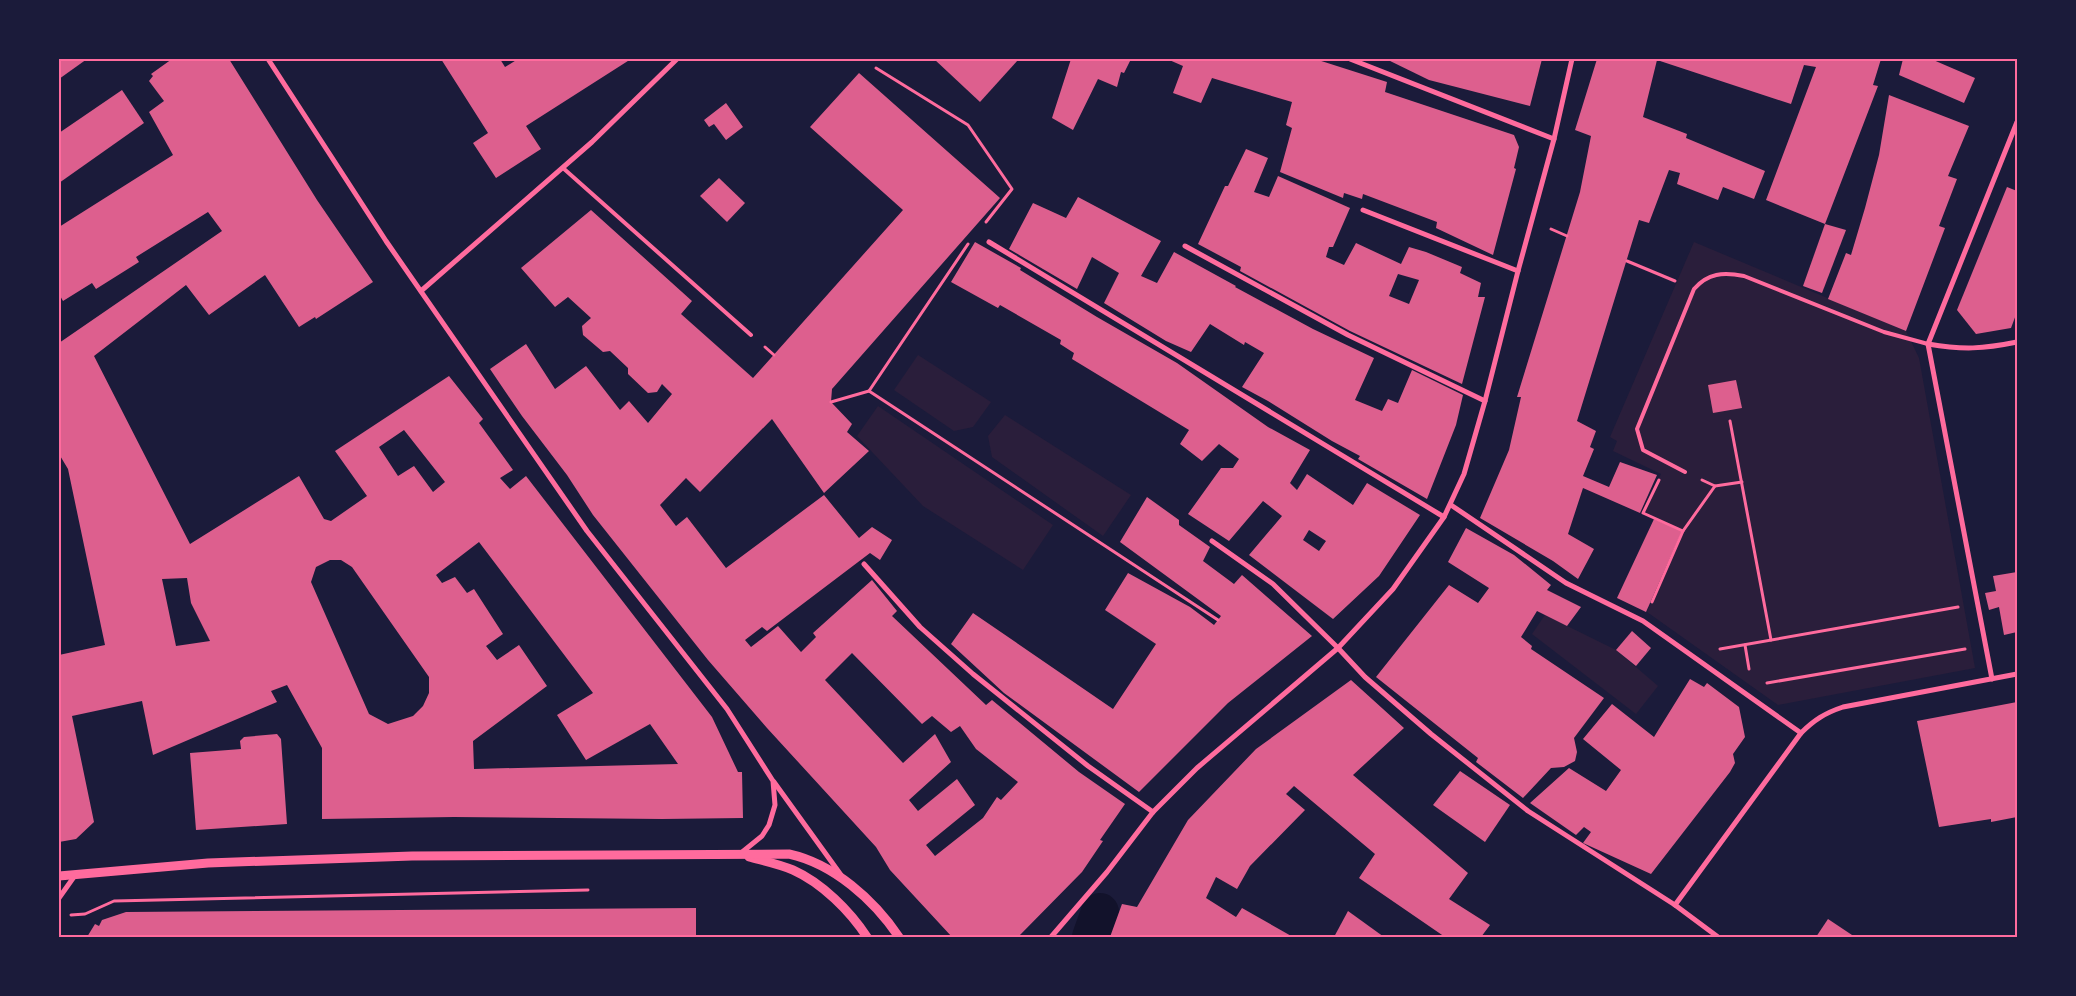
<svg xmlns="http://www.w3.org/2000/svg" width="2076" height="996" font-family="'Nunito Sans',sans-serif">
	<style>
		.green { fill: #2a1e3b }
		.lines { fill: none; stroke-linecap: round; stroke-linejoin: round }
		.canal { stroke: #12122b; stroke-width: 38 }
		.building { fill: #dd5f8e; fill-rule: evenodd }
		.path { stroke: #ff6b9d; stroke-width: 3 }
		.service { stroke: #ff6b9d; stroke-width: 4 }
		.minor { stroke: #ff6b9d; stroke-width: 5 }
		.tertiary { stroke: #ff6b9d; stroke-width: 9 }
		.neatline { fill: none; stroke: #ff6b9d; stroke-width: 2 }
	</style>
	<rect width="100%" height="100%" fill="#1b1b3a"/>
	<g class="green">
		<path d="M 1694,242 L 1906,331 L 1919,358 L 1975,668 L 1778,705 L 1647,612 L 1683,531 L 1643,513 L 1661,474 L 1613,451 L 1617,441 L 1610,437 Z"/>
		<path d="M 918,355 L 991,402 L 973,427 L 954,431 L 894,390 Z"/>
		<path d="M 878,406 L 1053,525 L 1023,570 L 923,506 L 857,436 Z"/>
		<path d="M 1005,415 L 1131,495 L 1103,536 L 992,457 L 988,436 Z"/>
		<path d="M 1545,615 L 1616,650 L 1658,686 L 1636,714 L 1532,634 Z"/>
	</g>
	<g class="lines">
		<path class="canal" d="M 1091,937 L 1100,912"/>
	</g>
	<g class="building">
		<path d="M 59,59 L 87,59 L 59,79 Z"/>
		<path d="M 172,59 L 229,59 L 317,200 L 373,282 L 316,319 L 315,317 L 299,327 L 265,275 L 209,315 L 186,285 L 94,356 L 190,544 L 299,476 L 324,519 L 331,521 L 367,496 L 335,451 L 449,376 L 483,419 L 479,423 L 513,470 L 500,478 L 510,489 L 526,476 L 712,717 L 738,772 L 742,772 L 743,818 L 662,819 L 454,817 L 322,819 L 322,748 L 287,685 L 271,691 L 277,702 L 153,755 L 142,701 L 72,716 L 94,822 L 76,839 L 59,842 L 59,655 L 105,645 L 68,469 L 59,454 L 59,343 L 222,231 L 208,212 L 136,257 L 139,262 L 96,289 L 92,283 L 63,301 L 59,294 L 59,227 L 173,155 L 149,112 L 164,101 L 149,81 L 153,76 L 151,74 ZM 404,430 L 445,482 L 433,492 L 414,466 L 398,476 L 379,447 ZM 479,542 L 593,693 L 557,715 L 586,760 L 650,724 L 678,764 L 474,769 L 473,741 L 547,686 L 519,645 L 497,660 L 486,646 L 503,634 L 474,589 L 467,593 L 455,577 L 442,583 L 436,575 ZM 330,560 L 341,560 L 352,567 L 429,677 L 429,693 L 423,706 L 413,716 L 388,724 L 369,714 L 311,582 L 316,567 ZM 187,578 L 191,603 L 210,641 L 176,646 L 162,579 Z"/>
		<path d="M 441,59 L 500,59 L 505,67 L 518,59 L 631,59 L 526,126 L 541,149 L 496,178 L 473,143 L 488,133 Z"/>
		<path d="M 934,59 L 1019,59 L 980,102 Z"/>
		<path d="M 1071,59 L 1131,59 L 1124,73 L 1121,72 L 1117,87 L 1098,79 L 1073,130 L 1052,118 Z"/>
		<path d="M 1167,59 L 1315,59 L 1387,82 L 1385,92 L 1514,135 L 1519,147 L 1514,168 L 1516,169 L 1493,255 L 1436,228 L 1437,222 L 1363,194 L 1362,199 L 1344,193 L 1343,198 L 1280,172 L 1292,128 L 1286,125 L 1292,102 L 1212,78 L 1201,103 L 1173,93 L 1183,66 Z"/>
		<path d="M 1386,59 L 1542,59 L 1530,106 L 1429,80 Z"/>
		<path d="M 1597,59 L 1881,59 L 1873,85 L 1878,86 L 1825,224 L 1766,200 L 1816,67 L 1804,65 L 1791,104 L 1657,60 L 1643,117 L 1687,134 L 1686,138 L 1765,171 L 1754,199 L 1723,187 L 1718,200 L 1677,184 L 1680,173 L 1669,170 L 1649,223 L 1639,220 L 1577,421 L 1596,431 L 1590,447 L 1594,449 L 1583,476 L 1609,487 L 1620,462 L 1657,475 L 1640,513 L 1583,488 L 1568,534 L 1594,549 L 1578,579 L 1553,561 L 1480,518 L 1509,450 L 1521,397 L 1517,397 L 1580,192 L 1591,136 L 1575,130 Z"/>
		<path d="M 1903,59 L 1931,59 L 1975,78 L 1964,103 L 1899,75 Z"/>
		<path d="M 859,73 L 1000,198 L 832,389 L 831,402 L 852,424 L 847,432 L 869,451 L 824,493 L 772,419 L 700,492 L 686,478 L 660,505 L 676,526 L 687,517 L 726,568 L 824,495 L 859,538 L 872,527 L 892,540 L 880,560 L 870,553 L 767,631 L 762,627 L 745,640 L 751,647 L 778,626 L 801,652 L 816,637 L 813,633 L 872,580 L 897,611 L 892,616 L 986,705 L 992,700 L 1079,772 L 1125,804 L 1100,840 L 1103,841 L 1082,872 L 1018,937 L 952,937 L 890,870 L 876,847 L 767,728 L 708,660 L 593,515 L 567,475 L 522,416 L 490,369 L 526,344 L 555,389 L 586,366 L 620,410 L 629,401 L 648,423 L 672,394 L 662,384 L 657,392 L 648,393 L 628,374 L 628,368 L 610,351 L 603,352 L 583,335 L 582,326 L 591,318 L 568,297 L 555,307 L 521,268 L 591,210 L 692,301 L 681,314 L 753,378 L 903,210 L 810,127 ZM 852,653 L 922,724 L 932,716 L 951,732 L 960,726 L 976,749 L 1018,782 L 1001,800 L 997,797 L 983,818 L 935,856 L 926,845 L 975,805 L 957,779 L 918,811 L 909,800 L 951,762 L 935,734 L 903,763 L 825,680 Z"/>
		<path d="M 122,90 L 144,123 L 59,183 L 59,133 Z"/>
		<path d="M 1889,95 L 1969,126 L 1948,176 L 1957,179 L 1939,226 L 1945,228 L 1906,331 L 1828,299 L 1846,253 L 1851,255 L 1865,208 L 1879,155 Z"/>
		<path d="M 726,103 L 743,127 L 726,140 L 714,124 L 709,127 L 704,120 Z"/>
		<path d="M 1246,149 L 1268,158 L 1254,192 L 1269,197 L 1278,176 L 1350,208 L 1333,247 L 1329,247 L 1326,257 L 1344,265 L 1356,243 L 1401,264 L 1409,247 L 1426,252 L 1462,267 L 1460,273 L 1481,283 L 1478,297 L 1485,297 L 1462,384 L 1350,331 L 1240,271 L 1241,267 L 1198,244 L 1225,186 L 1228,186 ZM 1398,274 L 1419,280 L 1409,304 L 1389,296 Z"/>
		<path d="M 719,178 L 745,203 L 727,222 L 700,196 Z"/>
		<path d="M 2007,187 L 2017,191 L 2017,312 L 2011,328 L 1976,334 L 1957,310 Z"/>
		<path d="M 1078,197 L 1161,241 L 1141,276 L 1157,283 L 1174,252 L 1236,286 L 1235,287 L 1313,329 L 1374,358 L 1355,400 L 1382,411 L 1388,399 L 1398,403 L 1412,370 L 1463,395 L 1456,425 L 1427,499 L 1358,459 L 1360,456 L 1332,441 L 1268,401 L 1242,387 L 1264,353 L 1245,342 L 1244,345 L 1210,324 L 1191,352 L 1166,341 L 1104,303 L 1119,273 L 1092,257 L 1077,289 L 1009,249 L 1033,203 L 1066,218 Z"/>
		<path d="M 1825,224 L 1846,230 L 1822,293 L 1803,286 Z"/>
		<path d="M 975,242 L 1021,268 L 1020,270 L 1097,317 L 1177,363 L 1268,427 L 1310,450 L 1290,483 L 1297,490 L 1307,474 L 1353,505 L 1367,483 L 1420,515 L 1379,576 L 1333,619 L 1249,555 L 1282,516 L 1263,501 L 1229,541 L 1188,514 L 1221,468 L 1233,468 L 1239,459 L 1219,444 L 1202,461 L 1180,444 L 1189,430 L 1072,359 L 1074,353 L 1060,344 L 1061,340 L 1000,305 L 998,308 L 951,282 ZM 1309,530 L 1326,541 L 1319,551 L 1303,540 Z"/>
		<path d="M 1736,380 L 1742,408 L 1713,413 L 1708,385 Z"/>
		<path d="M 1147,497 L 1179,520 L 1179,525 L 1210,547 L 1203,561 L 1234,584 L 1242,575 L 1312,636 L 1228,703 L 1139,792 L 1004,693 L 951,644 L 973,613 L 1113,709 L 1156,644 L 1105,610 L 1128,573 L 1190,607 L 1214,625 L 1221,616 L 1120,542 Z"/>
		<path d="M 1654,519 L 1682,531 L 1646,612 L 1617,598 Z"/>
		<path d="M 1466,528 L 1514,555 L 1551,585 L 1547,590 L 1581,607 L 1567,626 L 1537,611 L 1521,637 L 1532,646 L 1531,649 L 1604,698 L 1574,738 L 1577,752 L 1575,761 L 1564,767 L 1551,768 L 1523,798 L 1476,762 L 1478,758 L 1376,677 L 1449,585 L 1478,603 L 1489,588 L 1448,562 Z"/>
		<path d="M 2017,572 L 2017,632 L 2004,635 L 1999,607 L 1989,610 L 1985,593 L 1996,591 L 1993,576 Z"/>
		<path d="M 1632,631 L 1651,648 L 1636,666 L 1616,650 Z"/>
		<path d="M 1690,679 L 1704,687 L 1707,683 L 1739,707 L 1745,737 L 1733,754 L 1735,763 L 1730,772 L 1651,874 L 1583,843 L 1591,832 L 1584,827 L 1576,835 L 1530,803 L 1569,768 L 1606,791 L 1621,770 L 1583,739 L 1612,704 L 1654,737 Z"/>
		<path d="M 1351,680 L 1404,728 L 1353,775 L 1468,873 L 1449,899 L 1490,925 L 1481,937 L 1445,937 L 1359,878 L 1375,854 L 1294,786 L 1286,794 L 1305,810 L 1250,866 L 1237,889 L 1216,877 L 1206,898 L 1236,917 L 1242,908 L 1293,937 L 1110,937 L 1122,904 L 1137,907 L 1188,820 L 1256,749 Z"/>
		<path d="M 2017,702 L 2017,817 L 1991,822 L 1991,819 L 1939,827 L 1917,721 Z"/>
		<path d="M 277,734 L 281,739 L 287,824 L 196,830 L 190,753 L 241,749 L 240,741 L 244,737 Z"/>
		<path d="M 1460,771 L 1510,805 L 1485,842 L 1433,805 Z"/>
		<path d="M 696,908 L 696,937 L 87,937 L 95,924 L 99,926 L 102,920 L 126,912 Z"/>
		<path d="M 1348,911 L 1384,937 L 1334,937 Z"/>
		<path d="M 1828,919 L 1855,937 L 1816,937 Z"/>
	</g>
	<g class="lines">
		<g class="path">
			<path d="M 876,68 L 968,125 L 1012,189 L 986,222"/>
			<path d="M 1551,229 L 1567,236"/>
			<path d="M 1627,261 L 1675,281"/>
			<path d="M 765,347 L 774,355"/>
			<path d="M 869,391 L 968,244"/>
			<path d="M 831,402 L 869,391 L 1218,620"/>
			<path d="M 1730,421 L 1771,640"/>
			<path d="M 1702,480 L 1715,486 L 1742,482"/>
			<path d="M 1683,531 L 1715,486"/>
			<path d="M 1652,602 L 1683,531 L 1643,513 L 1659,480"/>
			<path d="M 1745,645 L 1749,669"/>
			<path d="M 1720,649 L 1958,607"/>
			<path d="M 1767,683 L 1965,649"/>
			<path d="M 71,915 L 85,914 L 114,901 L 588,890"/>
		</g>
		<g class="service">
			<path d="M 563,168 L 751,335"/>
			<path d="M 1685,472 L 1643,450 L 1637,429 L 1694,289 C 1708,273 1723,272 1744,276 L 1884,332 L 1928,344"/>
		</g>
		<g class="minor">
			<path d="M 268,59 L 386,241 L 587,531 L 727,709 L 773,781 L 775,805 L 769,825 L 762,836 L 741,853"/>
			<path d="M 1350,59 L 1554,139"/>
			<path d="M 1363,210 L 1518,271"/>
			<path d="M 989,242 L 1444,517"/>
			<path d="M 1185,246 L 1348,335 L 1485,401"/>
			<path d="M 421,291 L 592,142 L 677,59"/>
			<path d="M 1928,344 C 1963,350 1983,349 2017,342"/>
			<path d="M 1451,505 L 1566,583 L 1643,621 L 1801,733"/>
			<path d="M 1212,541 L 1273,584 L 1338,648 L 1365,677 L 1431,734 L 1528,811 L 1675,905 L 1718,937"/>
			<path d="M 864,564 L 920,627 L 973,674 L 1088,766 L 1153,812"/>
			<path d="M 1992,679 L 1928,344 L 2017,122"/>
			<path d="M 774,782 L 841,875"/>
			<path d="M 59,898 L 76,874"/>
			<path d="M 1675,905 L 1801,733 C 1814,720 1825,713 1843,707 L 2017,674"/>
			<path d="M 1051,937 L 1107,872 L 1153,812 L 1197,768 L 1338,648 L 1393,589 L 1444,517 L 1464,474 L 1485,401 L 1518,271 L 1554,139 L 1572,59"/>
		</g>
		<g class="tertiary">
			<path d="M 749,857 C 764,861 779,864 793,870 C 822,883 850,911 867,937"/>
			<path d="M 59,876 L 208,863 L 412,856 L 789,854 C 834,864 874,900 899,937"/>
		</g>
	</g>
	<rect width="2076" height="996" fill="none" stroke="#1b1b3a" stroke-width="120"/>
	<rect x="60" y="60" width="1956" height="876" class="neatline"/>
</svg>
